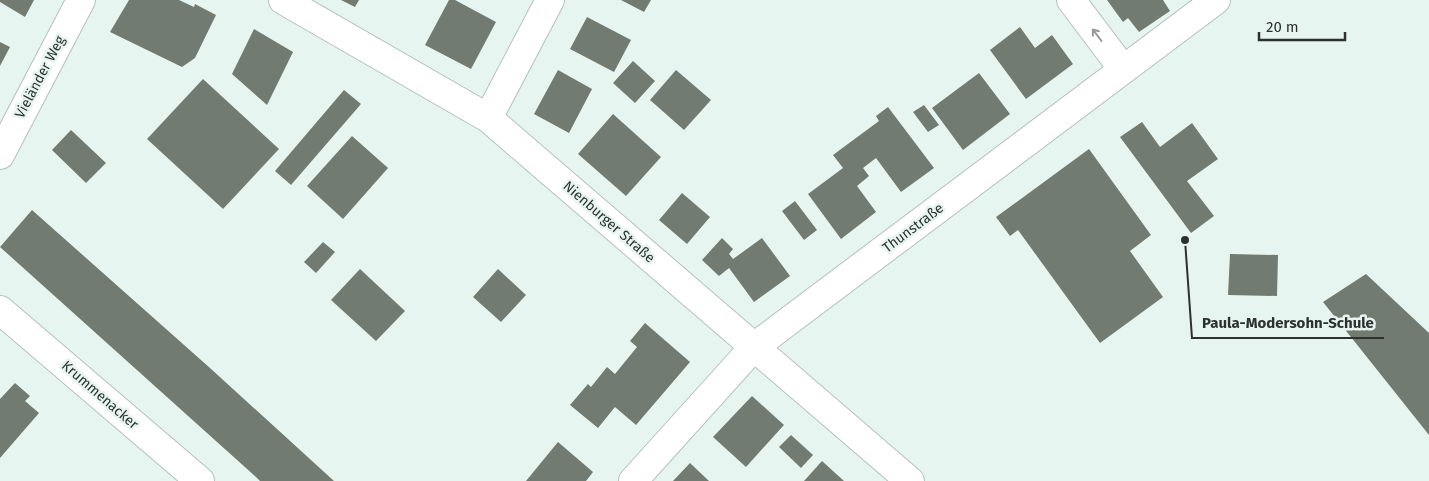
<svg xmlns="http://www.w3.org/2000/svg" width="1429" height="481" font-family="'Fira Sans',sans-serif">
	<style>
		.building { fill: #727b72 }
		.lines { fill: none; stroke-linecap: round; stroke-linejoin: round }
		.minor-casing { stroke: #b3c1bc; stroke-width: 30 }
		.tertiary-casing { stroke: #b3c1bc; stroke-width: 30 }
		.minor { stroke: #fff; stroke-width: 28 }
		.tertiary { stroke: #fff; stroke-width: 28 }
		.oneway { stroke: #969898 }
		.labels { text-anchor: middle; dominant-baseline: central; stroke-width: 5; stroke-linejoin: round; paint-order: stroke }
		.street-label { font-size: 14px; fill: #2c3230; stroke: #e7f5f0 }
		.leader { fill: none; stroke: #2c3230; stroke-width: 2 }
		.callout-dot { fill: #2c3230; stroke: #e7f5f0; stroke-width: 2 }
		.callout-label { font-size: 15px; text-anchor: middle; font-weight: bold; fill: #2c3230; stroke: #e7f5f0; stroke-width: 5; stroke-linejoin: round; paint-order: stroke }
	</style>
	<rect width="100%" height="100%" fill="#e7f5f0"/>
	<g class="building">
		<path d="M 0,0 L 34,0 L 25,17 L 0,2 Z"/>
		<path d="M 129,0 L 179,0 L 194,7 L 195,4 L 216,15 L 195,58 L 182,67 L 110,32 Z"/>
		<path d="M 341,0 L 359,0 L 355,7 Z"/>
		<path d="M 449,0 L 455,0 L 496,22 L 471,69 L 425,45 Z"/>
		<path d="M 621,0 L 651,0 L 644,12 Z"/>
		<path d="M 1107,0 L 1163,0 L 1170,11 L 1139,32 L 1128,18 L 1123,22 Z"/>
		<path d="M 587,17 L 631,40 L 614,72 L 570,49 Z"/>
		<path d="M 1020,27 L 1035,48 L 1052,35 L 1073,64 L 1026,99 L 990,50 Z"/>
		<path d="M 254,29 L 293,52 L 267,105 L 232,74 Z"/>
		<path d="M 0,42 L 10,47 L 0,66 Z"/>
		<path d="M 633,61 L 655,81 L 635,103 L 613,83 Z"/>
		<path d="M 558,70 L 592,89 L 569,133 L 534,114 Z"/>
		<path d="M 676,70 L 711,100 L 684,130 L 650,100 Z"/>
		<path d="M 979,73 L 1010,114 L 963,150 L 932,108 Z"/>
		<path d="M 203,79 L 279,149 L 223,209 L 147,139 Z"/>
		<path d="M 344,90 L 361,104 L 291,185 L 275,171 Z"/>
		<path d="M 924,105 L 939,125 L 928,132 L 913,112 Z"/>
		<path d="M 888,107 L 934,168 L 901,192 L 876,158 L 863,168 L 869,176 L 857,186 L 876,212 L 841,239 L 808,194 L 843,168 L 833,155 L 879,121 L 876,116 Z"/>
		<path d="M 613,114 L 661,157 L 626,196 L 578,154 Z"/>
		<path d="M 1142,122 L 1160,147 L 1192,123 L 1218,159 L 1187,181 L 1214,216 L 1191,233 L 1120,137 Z"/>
		<path d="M 71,130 L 106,163 L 86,183 L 52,150 Z"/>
		<path d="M 352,136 L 388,168 L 343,219 L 307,186 Z"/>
		<path d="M 1089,149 L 1151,235 L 1130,251 L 1163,297 L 1100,343 L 1018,230 L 1010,236 L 996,217 Z"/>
		<path d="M 682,193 L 710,217 L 687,244 L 659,220 Z"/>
		<path d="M 795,201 L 817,230 L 804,240 L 782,211 Z"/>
		<path d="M 32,210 L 210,368 L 334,481 L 260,481 L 256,477 L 0,247 Z"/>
		<path d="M 722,238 L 733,249 L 729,254 L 733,259 L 762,238 L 790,276 L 754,302 L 729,268 L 719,276 L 702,260 Z"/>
		<path d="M 323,242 L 335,252 L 316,273 L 304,262 Z"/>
		<path d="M 1230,254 L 1278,255 L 1277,296 L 1228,295 Z"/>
		<path d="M 360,269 L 405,311 L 376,341 L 331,300 Z"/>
		<path d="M 498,269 L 526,295 L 501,322 L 473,297 Z"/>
		<path d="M 1366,274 L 1429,333 L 1429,435 L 1323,302 Z"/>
		<path d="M 645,323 L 690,362 L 636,425 L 615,407 L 598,428 L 570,405 L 588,384 L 591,387 L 607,367 L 615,374 L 637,347 L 630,341 Z"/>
		<path d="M 15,383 L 30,396 L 25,401 L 39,413 L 0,458 L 0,399 Z"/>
		<path d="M 752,396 L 784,425 L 746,467 L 713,437 Z"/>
		<path d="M 791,435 L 813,455 L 801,468 L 779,447 Z"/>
		<path d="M 558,442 L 593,472 L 586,481 L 526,481 Z"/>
		<path d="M 822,461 L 844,481 L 804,481 Z"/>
		<path d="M 690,463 L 709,481 L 673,481 Z"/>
	</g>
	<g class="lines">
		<defs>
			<g id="minor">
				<path d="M 283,0 L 488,118 L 910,481"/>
				<path d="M 1071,0 L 1123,69"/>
				<path d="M 488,118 L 550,0"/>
				<path d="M 0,310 L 200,481"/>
				<path d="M 633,481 L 754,347 L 1216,0"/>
			</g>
			<path id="tertiary" d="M 0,155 L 81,0"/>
		</defs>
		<use href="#minor" class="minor-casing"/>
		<use href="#tertiary" class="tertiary-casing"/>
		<use href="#minor" class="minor"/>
		<use href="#tertiary" class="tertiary"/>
	</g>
	<defs><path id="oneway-shaft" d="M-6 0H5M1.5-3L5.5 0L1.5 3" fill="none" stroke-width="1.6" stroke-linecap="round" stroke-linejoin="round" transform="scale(1.25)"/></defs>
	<use class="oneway" href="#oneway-shaft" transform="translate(1097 35) rotate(-127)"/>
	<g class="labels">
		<g class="street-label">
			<text transform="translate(40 77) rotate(-62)">Vieländer Weg</text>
			<text transform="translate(609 222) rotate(41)">Nienburger Straße</text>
			<text transform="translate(913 228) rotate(-37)">Thunstraße</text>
			<text transform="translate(100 395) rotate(41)">Krummenacker</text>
		</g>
	</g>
	<path class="leader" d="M1185 240L1192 338H1384"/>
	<circle class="callout-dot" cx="1185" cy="240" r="5"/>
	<g class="callout-label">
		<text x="1288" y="328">Paula-Modersohn-Schule</text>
	</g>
	<path d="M1259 32v8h86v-8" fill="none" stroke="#2c3230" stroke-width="2.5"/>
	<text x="1266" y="32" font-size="15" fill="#2c3230" stroke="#e7f5f0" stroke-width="4" paint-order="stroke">20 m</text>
</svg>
